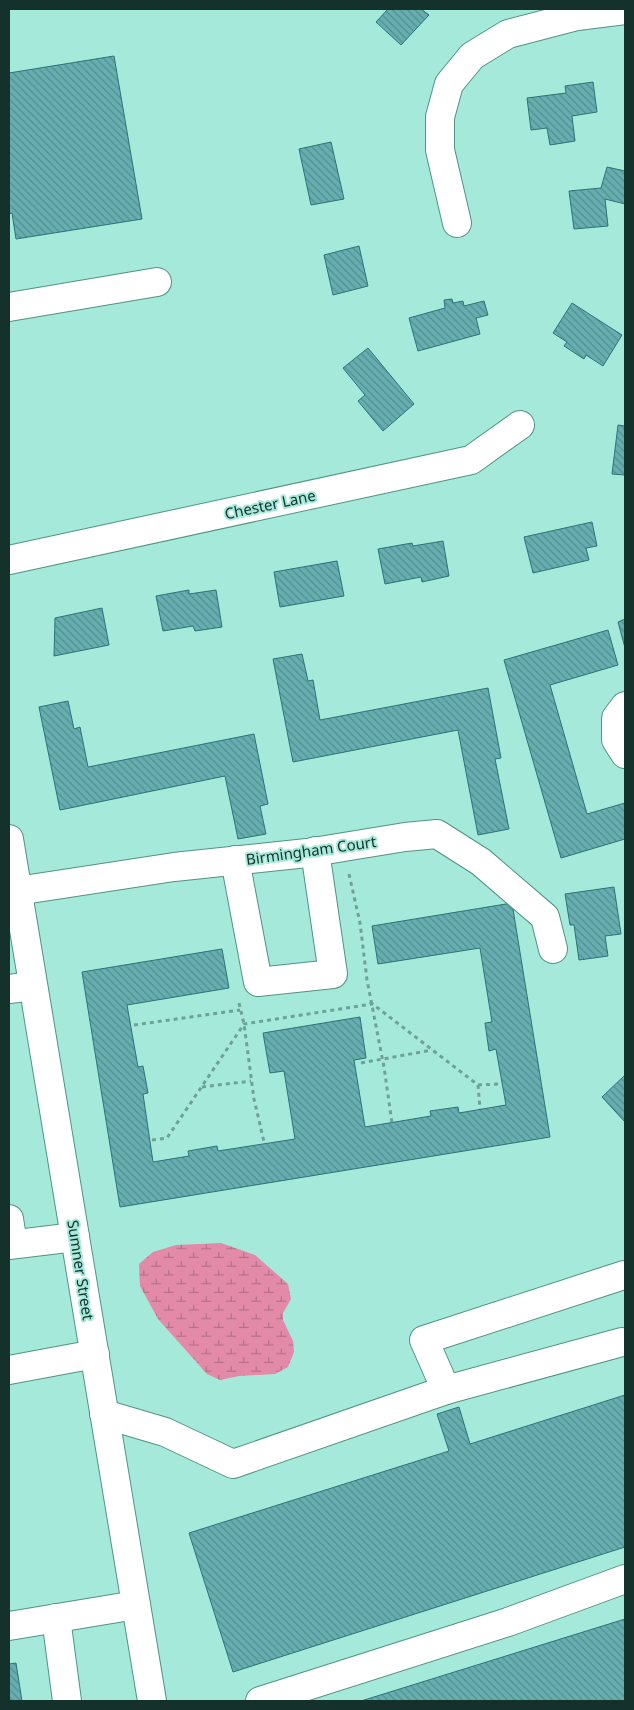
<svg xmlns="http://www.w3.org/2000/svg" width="634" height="1710" font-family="'Noto Sans',sans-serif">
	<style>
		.wetland { fill: url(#wetland-marsh) }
		.building { fill: url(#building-back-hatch); stroke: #2b7477 }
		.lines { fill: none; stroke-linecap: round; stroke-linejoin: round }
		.minor-casing { stroke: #519385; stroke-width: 30 }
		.path { stroke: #6ea297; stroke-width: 3; stroke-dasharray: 4 4; stroke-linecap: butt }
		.minor { stroke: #fff; stroke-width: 28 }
		.labels { text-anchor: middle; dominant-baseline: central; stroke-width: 4; stroke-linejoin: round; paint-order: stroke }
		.street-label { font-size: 15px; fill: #15312b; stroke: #a5e9da }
	</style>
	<defs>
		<pattern id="wetland-marsh" width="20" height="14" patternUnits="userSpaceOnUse" patternTransform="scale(1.25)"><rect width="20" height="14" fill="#e28aa8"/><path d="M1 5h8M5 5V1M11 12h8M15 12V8" fill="none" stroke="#b67189"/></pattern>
		<pattern id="building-back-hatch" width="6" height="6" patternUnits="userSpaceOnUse" patternTransform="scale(1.25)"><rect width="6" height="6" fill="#67aeb0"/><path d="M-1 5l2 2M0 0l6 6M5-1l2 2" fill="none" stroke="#548e8f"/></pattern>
	</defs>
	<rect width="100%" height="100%" fill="#a5e9da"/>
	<path class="wetland" d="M 221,1243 L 255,1255 L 288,1284 L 291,1299 L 283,1313 L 283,1320 L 293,1341 L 294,1352 L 288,1367 L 275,1374 L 239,1376 L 220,1380 L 207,1374 L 158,1319 L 140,1286 L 139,1264 L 153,1252 L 176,1245 Z"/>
	<g class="building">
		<path d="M 388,9 L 421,9 L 429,15 L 401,45 L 376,22 Z"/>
		<path d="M 114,56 L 142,219 L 16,239 L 12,213 L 9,214 L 9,73 Z"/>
		<path d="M 593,82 L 597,112 L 572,116 L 575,141 L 550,145 L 547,128 L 531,130 L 527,98 L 566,93 L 565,86 Z"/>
		<path d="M 331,142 L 344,199 L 311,205 L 299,149 Z"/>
		<path d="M 607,167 L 625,171 L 625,204 L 605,199 L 608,226 L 574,229 L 569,191 L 601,188 Z"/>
		<path d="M 359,246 L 368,286 L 333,295 L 324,255 Z"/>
		<path d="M 452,299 L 453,303 L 463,301 L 464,306 L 484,301 L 488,315 L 476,318 L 480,334 L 418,351 L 409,318 L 445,308 L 444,300 Z"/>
		<path d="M 572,303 L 622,335 L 603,366 L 586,355 L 584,359 L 564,346 L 567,342 L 553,333 Z"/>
		<path d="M 368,348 L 414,404 L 383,431 L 358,401 L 365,395 L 343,368 Z"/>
		<path d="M 618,425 L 625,426 L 625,475 L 612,474 Z"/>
		<path d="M 592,522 L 597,546 L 586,548 L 589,560 L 533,573 L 524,537 Z"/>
		<path d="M 443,541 L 449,576 L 422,582 L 421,577 L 385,584 L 378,549 L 412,543 L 413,546 Z"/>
		<path d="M 337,561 L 344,596 L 280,607 L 274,572 Z"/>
		<path d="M 189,590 L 189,594 L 216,590 L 222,627 L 195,631 L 193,626 L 163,631 L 156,596 Z"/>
		<path d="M 102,608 L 109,645 L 54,656 L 55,618 Z"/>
		<path d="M 625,619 L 625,648 L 618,622 Z"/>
		<path d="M 608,630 L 618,665 L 550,685 L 587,814 L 625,803 L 625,839 L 561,858 L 504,660 Z"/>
		<path d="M 302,654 L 308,681 L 313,680 L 320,720 L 488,688 L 501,758 L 495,759 L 509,829 L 478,835 L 458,730 L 293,762 L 273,659 Z"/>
		<path d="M 68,701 L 74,729 L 80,727 L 88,767 L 254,734 L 268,804 L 260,806 L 266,834 L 238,839 L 225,776 L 60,810 L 39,707 Z"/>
		<path d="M 614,887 L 621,934 L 605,936 L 608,956 L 579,960 L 574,925 L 570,925 L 565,894 Z"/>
		<path d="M 512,903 L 550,1137 L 120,1207 L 82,972 L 222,949 L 229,988 L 127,1005 L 138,1067 L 143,1066 L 148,1093 L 143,1094 L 153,1162 L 189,1156 L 188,1151 L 217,1146 L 218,1151 L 295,1139 L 284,1071 L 270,1073 L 263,1033 L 360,1017 L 366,1058 L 354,1060 L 365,1127 L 431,1116 L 430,1111 L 458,1107 L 459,1113 L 506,1105 L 496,1049 L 489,1051 L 485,1023 L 492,1022 L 480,948 L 378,964 L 372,926 Z"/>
		<path d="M 625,1075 L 625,1122 L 602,1097 Z"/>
		<path d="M 625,1395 L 625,1547 L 233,1672 L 189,1533 L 449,1451 L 437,1414 L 459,1407 L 470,1444 Z"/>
		<path d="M 625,1619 L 625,1701 L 361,1701 Z"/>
		<path d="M 16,1663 L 22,1701 L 9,1701 L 9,1664 Z"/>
	</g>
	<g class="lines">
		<defs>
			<g id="minor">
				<path d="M 457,223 L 440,150 L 440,117 L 449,84 L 472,56 L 508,34 L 577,16 L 625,10"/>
				<path d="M 9,307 L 157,282"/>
				<path d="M 9,560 L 471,460 L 520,425"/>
				<path d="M 625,706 L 616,718 L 616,740 L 625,754"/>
				<path d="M 9,839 L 152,1701"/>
				<path d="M 235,860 L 258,982 L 333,974 L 315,851"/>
				<path d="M 17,891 L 174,867 L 307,853 L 405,837 L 437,834 L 481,862 L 545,917 L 553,949"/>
				<path d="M 9,989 L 33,986"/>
				<path d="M 9,1219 L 13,1244"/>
				<path d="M 9,1245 L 75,1237"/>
				<path d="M 9,1370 L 95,1354"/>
				<path d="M 446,1390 L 622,1342"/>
				<path d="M 104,1414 L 165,1432 L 233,1464 L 446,1390 L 424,1340 L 624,1275"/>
				<path d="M 56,1618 L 67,1701"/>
				<path d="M 9,1626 L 136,1605"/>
				<path d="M 260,1701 L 508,1622 L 625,1579"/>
			</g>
		</defs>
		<use href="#minor" class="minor-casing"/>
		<g class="path">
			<path d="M 349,874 L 360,923 L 367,980 L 384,1067 L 392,1123"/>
			<path d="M 370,1002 L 478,1085 L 480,1109"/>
			<path d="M 239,1003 L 244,1024 L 254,1099 L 264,1142"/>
			<path d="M 134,1025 L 240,1010"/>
			<path d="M 361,1063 L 432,1050"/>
			<path d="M 478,1085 L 498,1084"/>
			<path d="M 202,1087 L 251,1081"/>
			<path d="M 152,1140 L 167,1138 L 244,1024 L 372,1004"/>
		</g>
		<use href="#minor" class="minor"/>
	</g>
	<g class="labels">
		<g class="street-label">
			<text transform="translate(270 504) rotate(-12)">Chester Lane</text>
			<text transform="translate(311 850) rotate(-8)">Birmingham Court</text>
			<text transform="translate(81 1270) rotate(81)">Sumner Street</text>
		</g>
	</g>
	<rect width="634" height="1710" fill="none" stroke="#15312b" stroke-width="20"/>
</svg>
